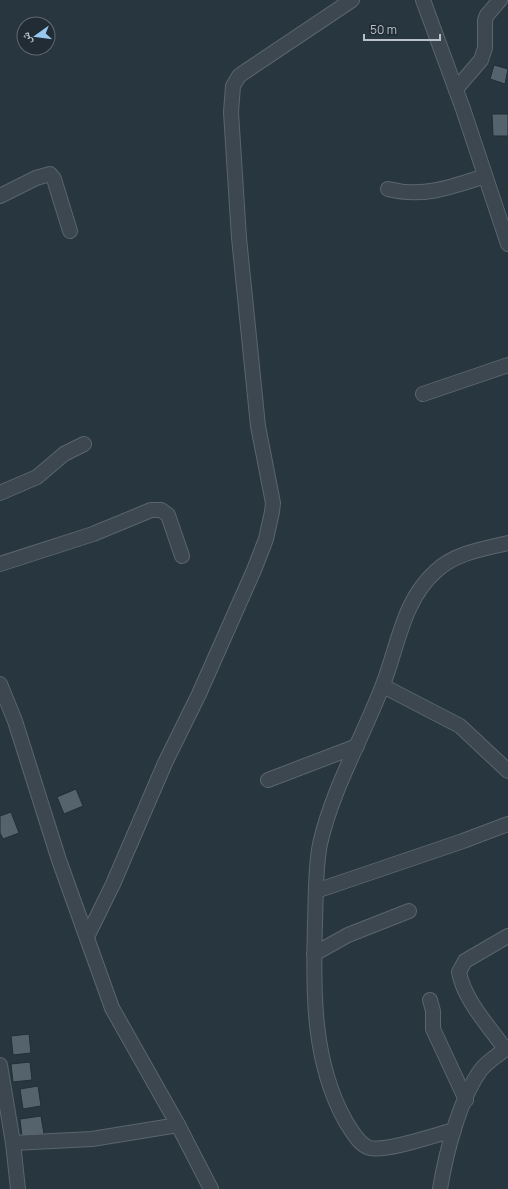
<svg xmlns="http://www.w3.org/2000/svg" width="508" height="1189" font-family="Manrope,'Noto Naskh Arabic',sans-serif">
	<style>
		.building { fill: #54636c; stroke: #232e37 }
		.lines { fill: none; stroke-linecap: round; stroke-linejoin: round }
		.minor-casing { stroke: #5a656d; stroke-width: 16 }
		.minor { stroke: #3c474f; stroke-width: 14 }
	</style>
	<rect width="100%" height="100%" fill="#28363f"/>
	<g class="building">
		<path d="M 494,65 L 508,69 L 505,84 L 490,79 Z"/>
		<path d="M 492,114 L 508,114 L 508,136 L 493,136 Z"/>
		<path d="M 76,789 L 83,806 L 64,814 L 57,797 Z"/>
		<path d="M 11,812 L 19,833 L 3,839 L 0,833 L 0,816 Z"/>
		<path d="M 29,1034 L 31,1053 L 13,1055 L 11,1036 Z"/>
		<path d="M 30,1062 L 32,1080 L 13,1082 L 11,1064 Z"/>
		<path d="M 38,1086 L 41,1106 L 23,1109 L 20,1089 Z"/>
		<path d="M 41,1116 L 44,1134 L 22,1137 L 20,1119 Z"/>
	</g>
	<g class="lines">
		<defs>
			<g id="minor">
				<path d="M 423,0 L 463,109 L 508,244"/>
				<path d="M 456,89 L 481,60 L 485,48 L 485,20 L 487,15 L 500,0"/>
				<path d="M 388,189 C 423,198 452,187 485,176"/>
				<path d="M 0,196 L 36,178 L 50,174 L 54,179 L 70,231"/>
				<path d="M 423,394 L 508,365"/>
				<path d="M 0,493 L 37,477 L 64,454 L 84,444"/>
				<path d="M 0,564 L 93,534 L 151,510 L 161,510 L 168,515 L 182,556"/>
				<path d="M 0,684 L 15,721 L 59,860 L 112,1008 L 178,1125 L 211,1189"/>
				<path d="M 383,686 L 460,726 L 508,771"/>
				<path d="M 268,780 L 357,746"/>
				<path d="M 316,891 L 463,841 L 508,824"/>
				<path d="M 87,937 L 113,884 L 165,763 L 199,694 L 254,570 L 266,539 L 272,512 L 273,503 L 258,426 L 239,238 L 231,112 L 233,86 L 239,76 L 246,71 L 352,0"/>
				<path d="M 314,954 L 348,935 L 409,911"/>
				<path d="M 430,1000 L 433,1011 L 433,1029 L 466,1100"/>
				<path d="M 505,1049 C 489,1026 464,1000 459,972 L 465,961 L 508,936"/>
				<path d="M 0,1065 L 13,1143 L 18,1189"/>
				<path d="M 454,1130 C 435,1135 387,1152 370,1148 C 359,1145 352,1131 346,1122 C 312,1062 313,990 315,923 C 316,897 315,870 320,844 C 332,790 362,739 382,687 C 398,648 402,601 436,571 C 455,553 483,549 508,543"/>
				<path d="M 13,1143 L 92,1139 L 178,1125"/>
				<path d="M 440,1189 C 446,1153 459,1101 480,1071 C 487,1061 499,1055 508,1047"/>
			</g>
		</defs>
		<use href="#minor" class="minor-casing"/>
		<use href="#minor" class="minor"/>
	</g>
	<g transform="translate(36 36) rotate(256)"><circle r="19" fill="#212c35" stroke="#5e6871"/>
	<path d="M0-3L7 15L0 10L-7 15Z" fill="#98c8ef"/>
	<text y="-6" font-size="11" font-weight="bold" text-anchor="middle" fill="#b9c2ca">ش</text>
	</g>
	<path d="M364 34v6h76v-6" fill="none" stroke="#b9c2ca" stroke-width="2"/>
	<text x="370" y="34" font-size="12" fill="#b9c2ca" stroke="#212c35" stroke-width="3" paint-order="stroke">50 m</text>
</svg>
